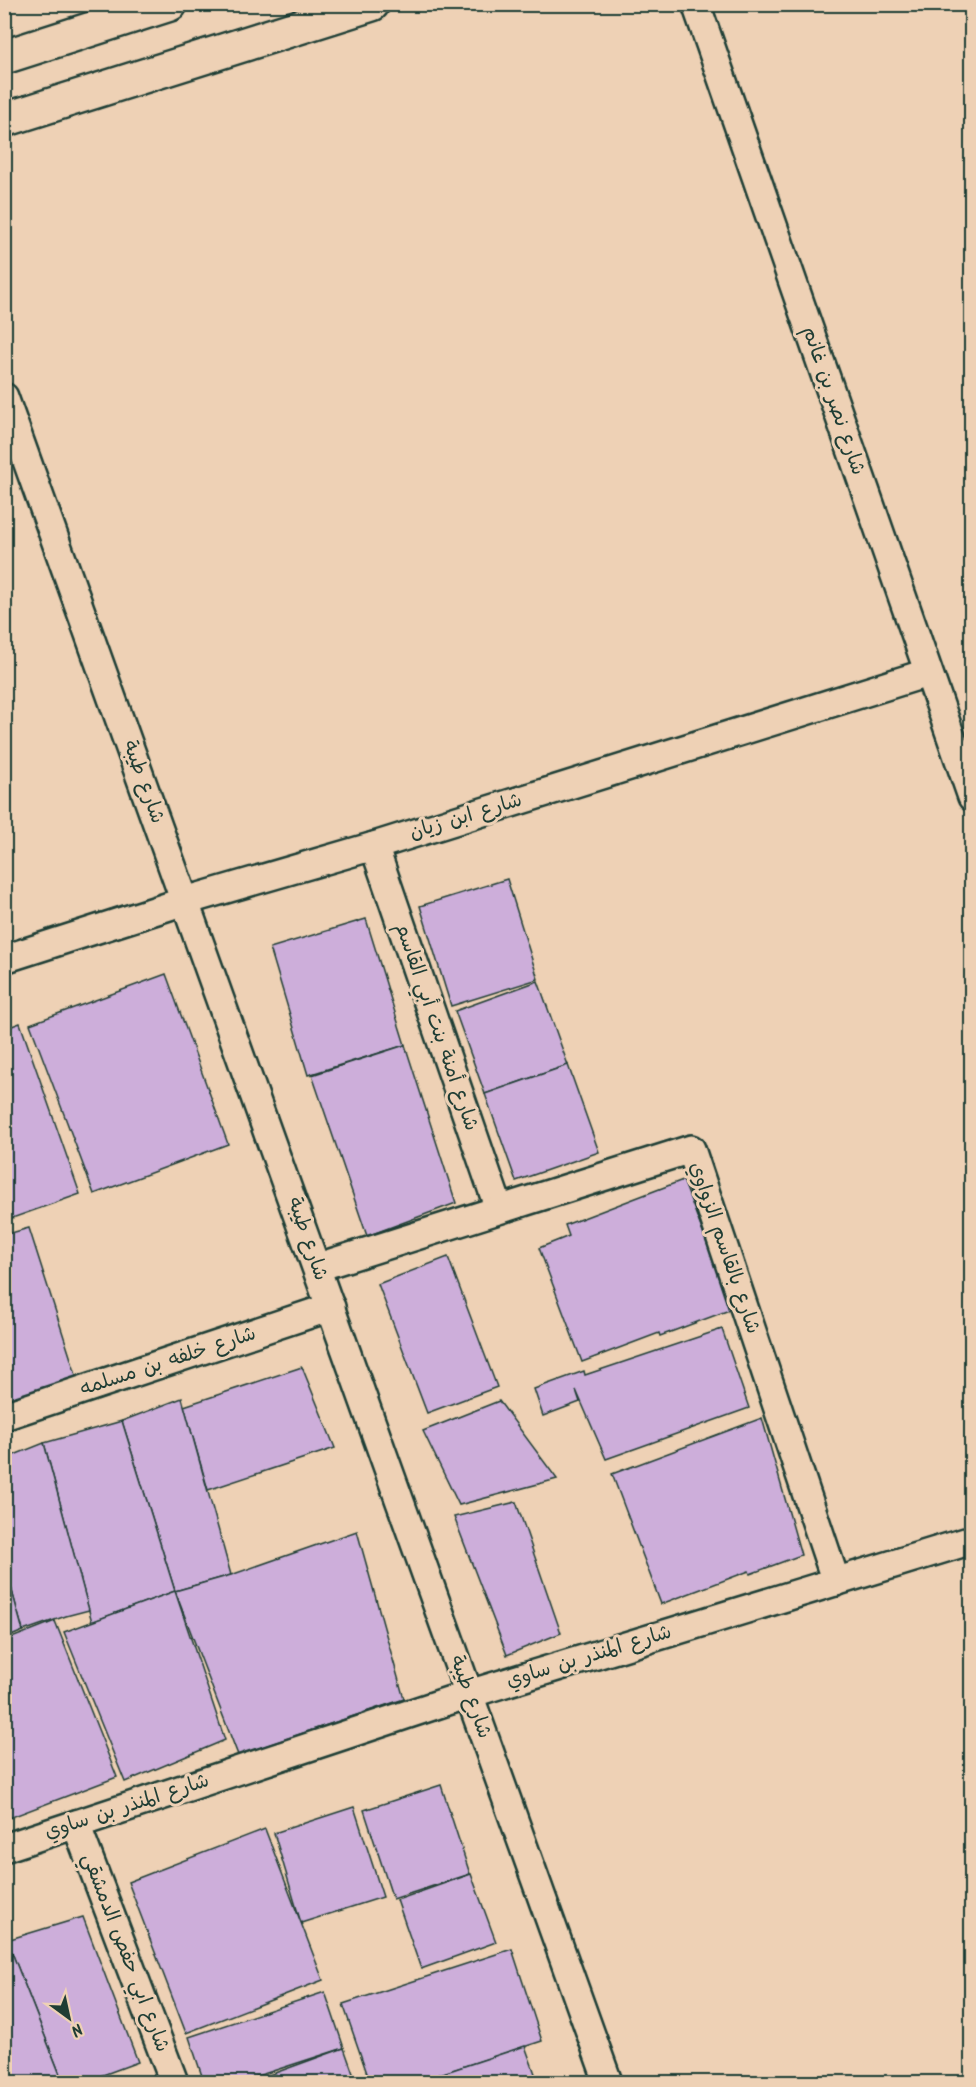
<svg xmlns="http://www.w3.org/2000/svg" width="976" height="2087" font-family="Kalam,'Playpen Sans Arabic',sans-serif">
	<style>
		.building { fill: #cdaeda; stroke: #1f3d34; stroke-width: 1.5 }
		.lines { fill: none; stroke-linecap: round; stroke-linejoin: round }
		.minor-casing { stroke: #1f3d34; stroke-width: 32 }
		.secondary-casing { stroke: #1f3d34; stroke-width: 38 }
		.minor { stroke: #eed1b5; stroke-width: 27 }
		.secondary { stroke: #eed1b5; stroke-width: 33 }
		.labels { text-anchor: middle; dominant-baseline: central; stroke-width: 6; stroke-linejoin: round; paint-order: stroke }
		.street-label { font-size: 20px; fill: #1f3d34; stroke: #eed1b5 }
	</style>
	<rect width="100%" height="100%" fill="#eed1b5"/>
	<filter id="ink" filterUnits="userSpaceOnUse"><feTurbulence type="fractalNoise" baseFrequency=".0167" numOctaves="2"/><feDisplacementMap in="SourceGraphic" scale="12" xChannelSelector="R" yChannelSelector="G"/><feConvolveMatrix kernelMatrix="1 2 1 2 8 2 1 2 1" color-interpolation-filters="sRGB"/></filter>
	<g filter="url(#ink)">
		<g class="building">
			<path d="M 507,879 L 538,979 L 451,1006 L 420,906 Z"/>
			<path d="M 366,919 L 405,1045 L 308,1075 L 270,948 Z"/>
			<path d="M 166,974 L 228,1144 L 94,1194 L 30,1024 Z"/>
			<path d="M 538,981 L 568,1065 L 485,1094 L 455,1011 Z"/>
			<path d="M 20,1023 L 80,1194 L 4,1221 L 4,1029 Z"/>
			<path d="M 405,1045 L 456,1203 L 367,1236 L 312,1075 Z"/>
			<path d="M 568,1065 L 599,1152 L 516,1181 L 485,1094 Z"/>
			<path d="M 683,1180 L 732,1309 L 660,1336 L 659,1333 L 582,1362 L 539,1248 L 569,1236 L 565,1225 Z"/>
			<path d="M 29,1228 L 77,1378 L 6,1400 L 4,1235 Z"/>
			<path d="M 448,1257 L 497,1387 L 427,1413 L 378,1284 Z"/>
			<path d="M 722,1329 L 749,1408 L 606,1459 L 576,1390 L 580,1402 L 543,1416 L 534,1389 L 584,1371 L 585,1375 Z"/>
			<path d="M 302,1367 L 335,1448 L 208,1490 L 184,1406 Z"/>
			<path d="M 182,1398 L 231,1575 L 175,1591 L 122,1421 Z"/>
			<path d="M 499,1401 L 557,1479 L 459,1505 L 423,1431 Z"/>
			<path d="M 762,1418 L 801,1555 L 750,1574 L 749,1571 L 661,1604 L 612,1474 Z"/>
			<path d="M 122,1421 L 175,1591 L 92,1622 L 44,1443 Z"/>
			<path d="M 44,1443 L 89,1610 L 66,1616 L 23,1631 L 4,1562 L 4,1459 Z"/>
			<path d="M 516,1502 L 561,1633 L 507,1655 L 454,1517 Z"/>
			<path d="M 357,1531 L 404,1699 L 238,1755 L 175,1591 L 231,1575 Z"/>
			<path d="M 4,1562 L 23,1631 L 4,1639 Z"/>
			<path d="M 175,1591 L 225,1740 L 125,1782 L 64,1632 Z"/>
			<path d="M 55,1621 L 117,1777 L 4,1820 L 4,1641 Z"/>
			<path d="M 441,1785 L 470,1874 L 393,1899 L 364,1810 Z"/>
			<path d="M 354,1807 L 383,1897 L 301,1923 L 274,1833 Z"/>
			<path d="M 265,1829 L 323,1980 L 186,2033 L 128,1882 Z"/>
			<path d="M 471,1874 L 496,1942 L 421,1969 L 397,1900 Z"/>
			<path d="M 83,1917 L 138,2062 L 84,2082 L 63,2082 L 7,1940 Z"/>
			<path d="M 7,1940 L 63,2082 L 4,2082 L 4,1942 Z"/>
			<path d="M 512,1949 L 542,2041 L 416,2082 L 370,2082 L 343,2004 Z"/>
			<path d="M 325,1992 L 344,2048 L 239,2082 L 204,2082 L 189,2037 Z"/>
			<path d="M 525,2046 L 538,2082 L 416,2082 Z"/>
			<path d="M 344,2048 L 356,2082 L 250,2082 Z"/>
		</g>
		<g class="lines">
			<defs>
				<g id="minor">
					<path d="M 696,4 L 972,797"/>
					<path d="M 4,397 L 608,2082"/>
					<path d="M 374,846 L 499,1209"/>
					<path d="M 4,959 L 185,901 L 374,846 L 927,673"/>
					<path d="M 318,1267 L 691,1149 L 836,1582"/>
					<path d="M 4,1416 L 331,1307"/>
					<path d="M 76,1824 L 174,2082"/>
					<path d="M 4,1848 L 469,1694 L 972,1540"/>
				</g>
				<g id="secondary">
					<path d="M 4,57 L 170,4"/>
					<path d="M 4,120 L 372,4"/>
				</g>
			</defs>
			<use href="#minor" class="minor-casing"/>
			<use href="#secondary" class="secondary-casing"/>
			<use href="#minor" class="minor"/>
			<use href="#secondary" class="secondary"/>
		</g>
	</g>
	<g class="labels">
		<g class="street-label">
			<text transform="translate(833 401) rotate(71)">شارع نصر بن غانم</text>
			<text transform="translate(143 782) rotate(70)">شارع طيبة</text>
			<text transform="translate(466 817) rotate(-17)">شارع ابن زيان</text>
			<text transform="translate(436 1027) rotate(71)">شارع أمنة بنت أبي القاسم</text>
			<text transform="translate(307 1239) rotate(71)">شارع طيبة</text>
			<text transform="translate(724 1248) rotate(71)">شارع بالقاسم الزواوي</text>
			<text transform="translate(168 1362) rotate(-18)">شارع خلفه بن مسلمه</text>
			<text transform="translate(589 1657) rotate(-17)">شارع المنذر بن ساوي</text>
			<text transform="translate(470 1697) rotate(70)">شارع طيبة</text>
			<text transform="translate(127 1807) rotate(-18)">شارع المنذر بن ساوي</text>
			<text transform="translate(125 1953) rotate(69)">شارع ابي حفص الدمشقي</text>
		</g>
	</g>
	<rect width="976" height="2087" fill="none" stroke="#eed1b5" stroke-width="24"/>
	<rect x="12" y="12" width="952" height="2063" fill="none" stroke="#1f3d34" stroke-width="2" filter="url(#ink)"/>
	<g transform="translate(69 2018) rotate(147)" stroke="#eed1b5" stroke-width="4.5" paint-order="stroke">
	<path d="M0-4.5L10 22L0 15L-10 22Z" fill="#1f3d34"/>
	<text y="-9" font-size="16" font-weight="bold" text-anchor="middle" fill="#1f3d34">N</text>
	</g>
</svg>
